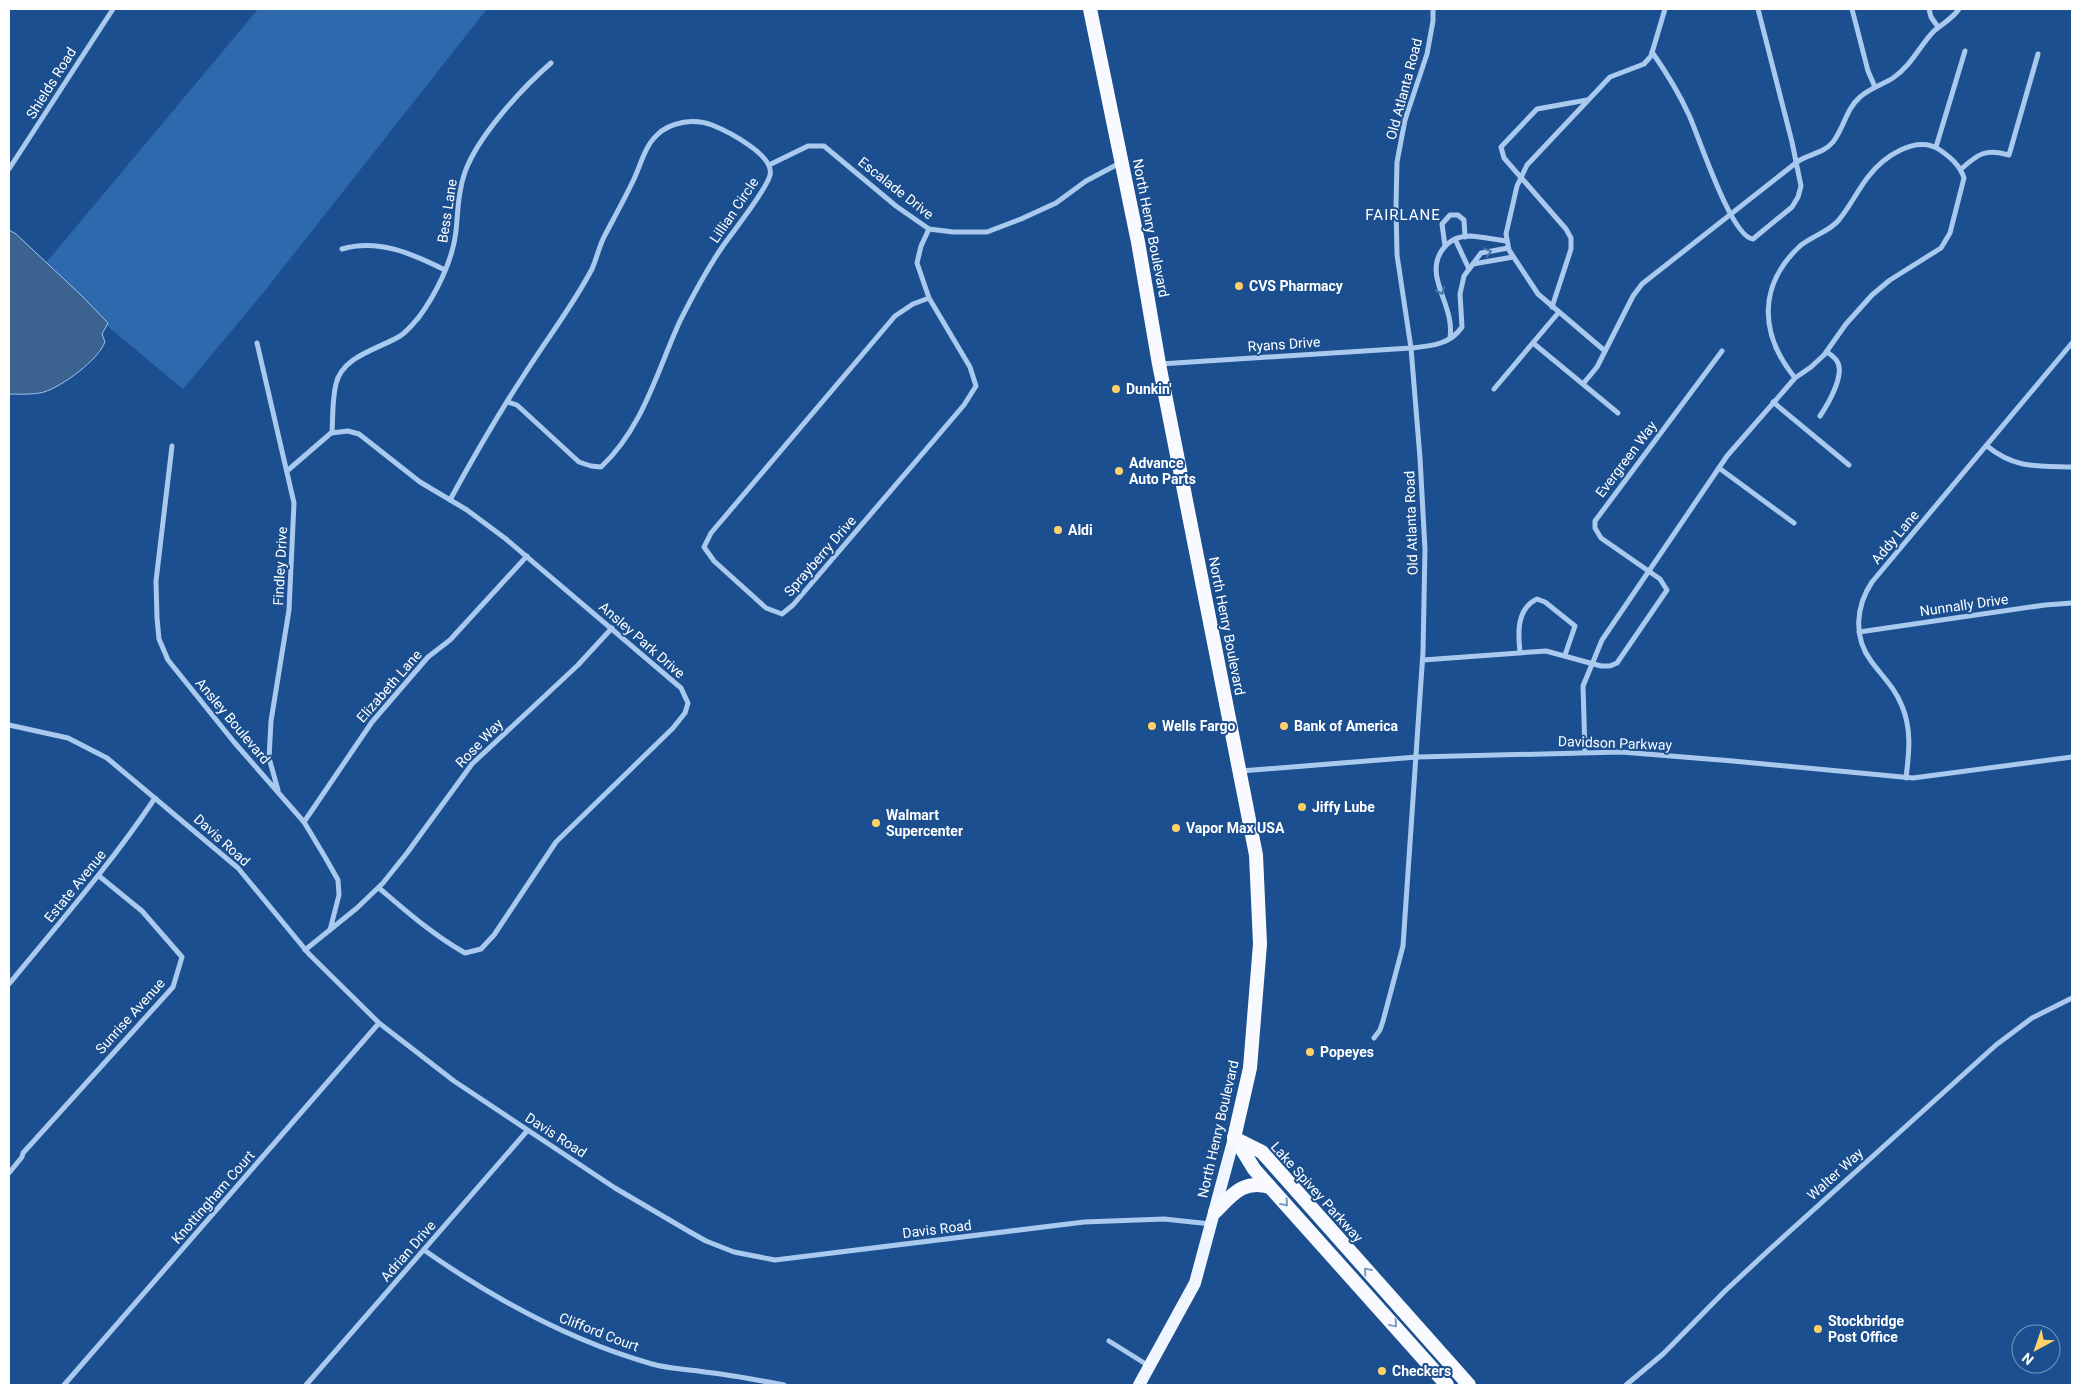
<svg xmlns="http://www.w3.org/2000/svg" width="2081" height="1394" font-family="Roboto,sans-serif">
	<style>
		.green { fill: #2e69ad }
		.water { fill: #3c6290; stroke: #9cc4f0 }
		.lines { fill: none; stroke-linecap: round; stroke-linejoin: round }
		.minor { stroke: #a9c9ee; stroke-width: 5 }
		.primary { stroke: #f0f6ff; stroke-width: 12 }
		.trunk { stroke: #f8faff; stroke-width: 14 }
		.oneway { stroke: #4674ac }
		.oneway2 { stroke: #7e9cc1 }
		.poi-dot { fill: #ffd166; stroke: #1b4f8f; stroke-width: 2 }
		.labels { text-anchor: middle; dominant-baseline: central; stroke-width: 4; stroke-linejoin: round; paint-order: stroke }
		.street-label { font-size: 14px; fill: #fff; stroke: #1b4f8f }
		.poi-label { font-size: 14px; font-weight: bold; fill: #fff; stroke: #1b4f8f; text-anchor: start }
		.neighbourhood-label { font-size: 15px; letter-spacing: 1px; fill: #fff; stroke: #1b4f8f }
	</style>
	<rect width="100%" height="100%" fill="#1b4f8f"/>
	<path class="green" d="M 258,9 L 487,9 L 267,288 L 183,389 L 40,270 Z"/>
	<path class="water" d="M 9,230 L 16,234 L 82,296 L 108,323 L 102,334 L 105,342 C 98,360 63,386 44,392 C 33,395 20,394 9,394 Z"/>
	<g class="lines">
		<g class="minor">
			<path d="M 1852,9 L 1868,71 L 1875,87"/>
			<path d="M 1929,9 L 1931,17 L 1938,27"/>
			<path d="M 1652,52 C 1666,72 1679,93 1689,115 C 1699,137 1731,237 1753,239 L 1792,207 L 1798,197 L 1801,186 L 1792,142 L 1758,9"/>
			<path d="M 1936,147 L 1965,51"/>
			<path d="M 769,165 L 808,146 L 824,146 L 896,206 L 929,229 L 953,232 L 987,232 L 1021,219 L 1056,203 L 1086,181 L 1120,163"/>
			<path d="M 9,169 L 113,9"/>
			<path d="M 1961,169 C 1978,154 1986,148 2009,155 L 2038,54"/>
			<path d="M 929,229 L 921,246 L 917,263 L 929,298 L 970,367 L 976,386 L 964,405 L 793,605 L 782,614 L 766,608 L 714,561 L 704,547 L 711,533 L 895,316 L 913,304 L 929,298"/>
			<path d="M 1455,239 L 1469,269"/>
			<path d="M 1445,246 L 1442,224 L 1450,215 L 1458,215 L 1464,220 L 1465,237"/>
			<path d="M 342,249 C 378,238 413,254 445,270"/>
			<path d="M 1473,264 L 1513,257"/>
			<path d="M 1552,307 L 1571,249 L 1571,238 L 1566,229 L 1504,158 L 1501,147 L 1537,109 L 1587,100"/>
			<path d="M 1450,338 C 1453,317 1443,301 1438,282 C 1431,258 1445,236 1471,236 C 1482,237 1494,239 1506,241"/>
			<path d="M 257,343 L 294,503 L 289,610 L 271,721 L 269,758 L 278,790"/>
			<path d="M 1533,343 L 1618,413"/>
			<path d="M 1605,351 L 1538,294 L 1509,250 L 1506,234 L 1517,186 L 1527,165 L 1610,77 L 1644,64 L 1651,56 L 1665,9"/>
			<path d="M 1160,364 L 1411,348 C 1430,346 1450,345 1462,327 L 1460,294 L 1464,276 L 1481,253 L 1508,248"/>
			<path d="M 1583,384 L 1597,367 L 1633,296 L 1642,284 L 1797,162 C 1808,154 1823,154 1833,142 C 1844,128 1846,109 1860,97 C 1870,88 1882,85 1893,78 C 1911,66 1919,47 1933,32 C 1942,24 1952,19 1959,9"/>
			<path d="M 1494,389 L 1559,312"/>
			<path d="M 1773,402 L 1849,465"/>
			<path d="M 1820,416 C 1828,404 1844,377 1838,363 C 1836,358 1831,355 1827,352"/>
			<path d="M 332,433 C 333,417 332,400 336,384 C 342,356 379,349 400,336 C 407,332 413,324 419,317 C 436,294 453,260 456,231 C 458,211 458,192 465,172 C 478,136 522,88 551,63"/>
			<path d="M 172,446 L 156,581 L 157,618 L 159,639 L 168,660 L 234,742 L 304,822 L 325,857 L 338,880 L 339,895 L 330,930"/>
			<path d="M 1987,446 C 2015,469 2038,466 2072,467"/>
			<path d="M 1719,468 L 1794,523"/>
			<path d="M 287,471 L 331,433 L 348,431 L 359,434 L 420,482 L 467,510 L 506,539 L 681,688 L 688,703 L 685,713 L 673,728 L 556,842 L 494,935 L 481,949 L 465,953 C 433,935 406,911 379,888"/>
			<path d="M 450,500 C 473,458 497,416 524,375 C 546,340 572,307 592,269 C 597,258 599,246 605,235 C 615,216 625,198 634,179 C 641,164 645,146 657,135 C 670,122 694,118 712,125 C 727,131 775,155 770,175 C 767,189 735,229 725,243 C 708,267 693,295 680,321 C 657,371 643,428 601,467 L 591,466 L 579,462 L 517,405 L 508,402"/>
			<path d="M 1859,632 L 2045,605 L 2072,603"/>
			<path d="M 1520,652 C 1518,634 1516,609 1537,599 L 1545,602 L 1575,626 L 1565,655"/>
			<path d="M 1423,660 L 1546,651 L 1601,666 L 1610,666 L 1617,663 L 1667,590 L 1660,579 L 1601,538 L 1595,528 L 1595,521 L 1722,351"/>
			<path d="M 9,725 L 68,738 L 107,758 L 238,868 L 309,954 L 379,1023 L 454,1081 L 615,1188 L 690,1232 L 706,1241 L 734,1252 L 775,1260 L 1084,1222 L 1164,1219 L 1211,1224"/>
			<path d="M 1585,752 L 1583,686 L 1602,640 L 1727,456 L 1795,378 C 1760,335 1757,286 1800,246 C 1812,236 1828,232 1838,221 C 1850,207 1857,191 1868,177 C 1883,157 1916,134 1940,150 C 1950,157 1960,165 1964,178 L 1950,233 L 1941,248 L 1890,280 L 1872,295 L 1846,324 L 1824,355 L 1811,367 L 1795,378"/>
			<path d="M 1241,771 L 1417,757 L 1621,752 L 1733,761 L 1913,778 L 2072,757"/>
			<path d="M 1906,778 C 1909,753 1912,730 1902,706 C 1895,688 1882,676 1871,661 C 1853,637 1856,606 1872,582 L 2072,343"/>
			<path d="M 304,822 L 372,722 L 428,657 L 450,640 L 527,556"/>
			<path d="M 305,950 L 357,908 L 383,883 L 407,853 L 472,764 L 578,665 L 612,628"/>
			<path d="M 9,984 C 59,923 111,864 155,798"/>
			<path d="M 1374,1038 L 1380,1030 L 1383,1021 L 1403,946 L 1423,652 L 1425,549 L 1420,458 L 1411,348 L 1397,255 L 1396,205 L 1397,162 L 1405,120 L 1427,54 L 1433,21 L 1433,9"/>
			<path d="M 9,1173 L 22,1157 L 23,1153 L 173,987 L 182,957 L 142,911 L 99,876"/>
			<path d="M 424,1250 C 494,1299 570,1341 652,1364 C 669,1369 688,1369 705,1372 C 731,1375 758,1380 784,1385"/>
			<path d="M 1109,1341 L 1149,1366"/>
			<path d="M 64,1385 L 379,1023"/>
			<path d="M 306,1385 L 527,1131"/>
			<path d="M 1626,1385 L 1663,1354 L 1725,1291 L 1769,1250 L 1996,1045 L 2032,1018 L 2072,998"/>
		</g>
		<path class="primary" d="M 1139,1385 L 1195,1283 L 1234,1138"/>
		<g class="trunk">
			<path d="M 1090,9 L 1138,242 L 1159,364 L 1256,855 L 1260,944 L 1250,1068 L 1234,1138"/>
			<path d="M 1234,1138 L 1262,1152 L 1469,1385"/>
			<path d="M 1235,1138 L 1254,1169 L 1447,1385"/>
			<path d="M 1215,1212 C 1232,1195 1243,1179 1270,1187"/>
		</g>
	</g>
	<defs><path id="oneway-chevron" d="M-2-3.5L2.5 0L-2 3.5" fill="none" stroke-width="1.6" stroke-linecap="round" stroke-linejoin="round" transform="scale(1.25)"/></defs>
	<g class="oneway">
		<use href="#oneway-chevron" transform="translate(1488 252) rotate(-16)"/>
		<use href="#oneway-chevron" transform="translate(1441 291) rotate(68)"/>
	</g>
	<g class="oneway2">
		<use href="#oneway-chevron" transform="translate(1285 1203) rotate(48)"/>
		<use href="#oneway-chevron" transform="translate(1367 1271) rotate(-131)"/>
		<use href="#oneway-chevron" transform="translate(1394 1324) rotate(49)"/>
	</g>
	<g class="poi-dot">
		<circle cx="1239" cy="286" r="5"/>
		<circle cx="1116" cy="389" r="5"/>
		<circle cx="1119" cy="471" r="5"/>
		<circle cx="1058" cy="530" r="5"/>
		<circle cx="1152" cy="726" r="5"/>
		<circle cx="1284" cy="726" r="5"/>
		<circle cx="1302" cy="807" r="5"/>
		<circle cx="876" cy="823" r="5"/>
		<circle cx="1176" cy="828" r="5"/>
		<circle cx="1310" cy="1052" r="5"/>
		<circle cx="1818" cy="1329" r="5"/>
		<circle cx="1382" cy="1371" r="5"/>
	</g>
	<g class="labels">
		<g class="street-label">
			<text transform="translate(51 83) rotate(-58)">Shields Road</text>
			<text transform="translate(1404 89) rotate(-75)">Old Atlanta Road</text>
			<text transform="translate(896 188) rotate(38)">Escalade Drive</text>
			<text transform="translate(734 210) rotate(-56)">Lillian Circle</text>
			<text transform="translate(447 211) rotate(-81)">Bess Lane</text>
			<text transform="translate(1151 228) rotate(79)">North Henry Boulevard</text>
			<text transform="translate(1284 344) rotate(-4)">Ryans Drive</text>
			<text transform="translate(1626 459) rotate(-53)">Evergreen Way</text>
			<text transform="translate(1411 523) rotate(-92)">Old Atlanta Road</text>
			<text transform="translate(1895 537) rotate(-50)">Addy Lane</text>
			<text transform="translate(820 556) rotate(-49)">Sprayberry Drive</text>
			<text transform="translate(280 566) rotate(-87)">Findley Drive</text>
			<text transform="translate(1964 605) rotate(-8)">Nunnally Drive</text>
			<text transform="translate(1227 626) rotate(79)">North Henry Boulevard</text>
			<text transform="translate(642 640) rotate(41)">Ansley Park Drive</text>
			<text transform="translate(389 686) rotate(-49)">Elizabeth Lane</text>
			<text transform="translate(233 721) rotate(50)">Ansley Boulevard</text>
			<text transform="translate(479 743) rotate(-46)">Rose Way</text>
			<text transform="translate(1615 743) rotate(2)">Davidson Parkway</text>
			<text transform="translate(222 840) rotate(42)">Davis Road</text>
			<text transform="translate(75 886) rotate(-51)">Estate Avenue</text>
			<text transform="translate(130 1016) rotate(-48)">Sunrise Avenue</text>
			<text transform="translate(1218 1129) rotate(-77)">North Henry Boulevard</text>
			<text transform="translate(556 1135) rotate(33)">Davis Road</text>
			<text transform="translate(1835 1174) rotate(-42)">Walter Way</text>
			<text transform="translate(1317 1192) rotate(48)">Lake Spivey Parkway</text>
			<text transform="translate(213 1197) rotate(-49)">Knottingham Court</text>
			<text transform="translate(937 1229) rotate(-7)">Davis Road</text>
			<text transform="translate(408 1251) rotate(-49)">Adrian Drive</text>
			<text transform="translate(599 1332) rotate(21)">Clifford Court</text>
		</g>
		<g class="poi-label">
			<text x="1249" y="286">CVS Pharmacy</text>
			<text x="1126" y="389">Dunkin'</text>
			<text x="1129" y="463">Advance<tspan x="1129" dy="16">Auto Parts</tspan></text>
			<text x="1068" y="530">Aldi</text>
			<text x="1162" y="726">Wells Fargo</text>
			<text x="1294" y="726">Bank of America</text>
			<text x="1312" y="807">Jiffy Lube</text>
			<text x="886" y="815">Walmart<tspan x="886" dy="16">Supercenter</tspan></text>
			<text x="1186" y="828">Vapor Max USA</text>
			<text x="1320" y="1052">Popeyes</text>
			<text x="1828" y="1321">Stockbridge<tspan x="1828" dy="16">Post Office</tspan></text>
			<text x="1392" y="1371">Checkers</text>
		</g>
		<g class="neighbourhood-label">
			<text x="1403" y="215">FAIRLANE</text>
		</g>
	</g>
	<rect width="2081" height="1394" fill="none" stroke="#ffffff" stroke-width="20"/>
	<g transform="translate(2036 1349) rotate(220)"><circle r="24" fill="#1b4f8f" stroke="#7695bc"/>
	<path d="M0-4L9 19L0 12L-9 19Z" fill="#ffd166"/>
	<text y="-8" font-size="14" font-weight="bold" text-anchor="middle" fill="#ffffff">N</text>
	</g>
</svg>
